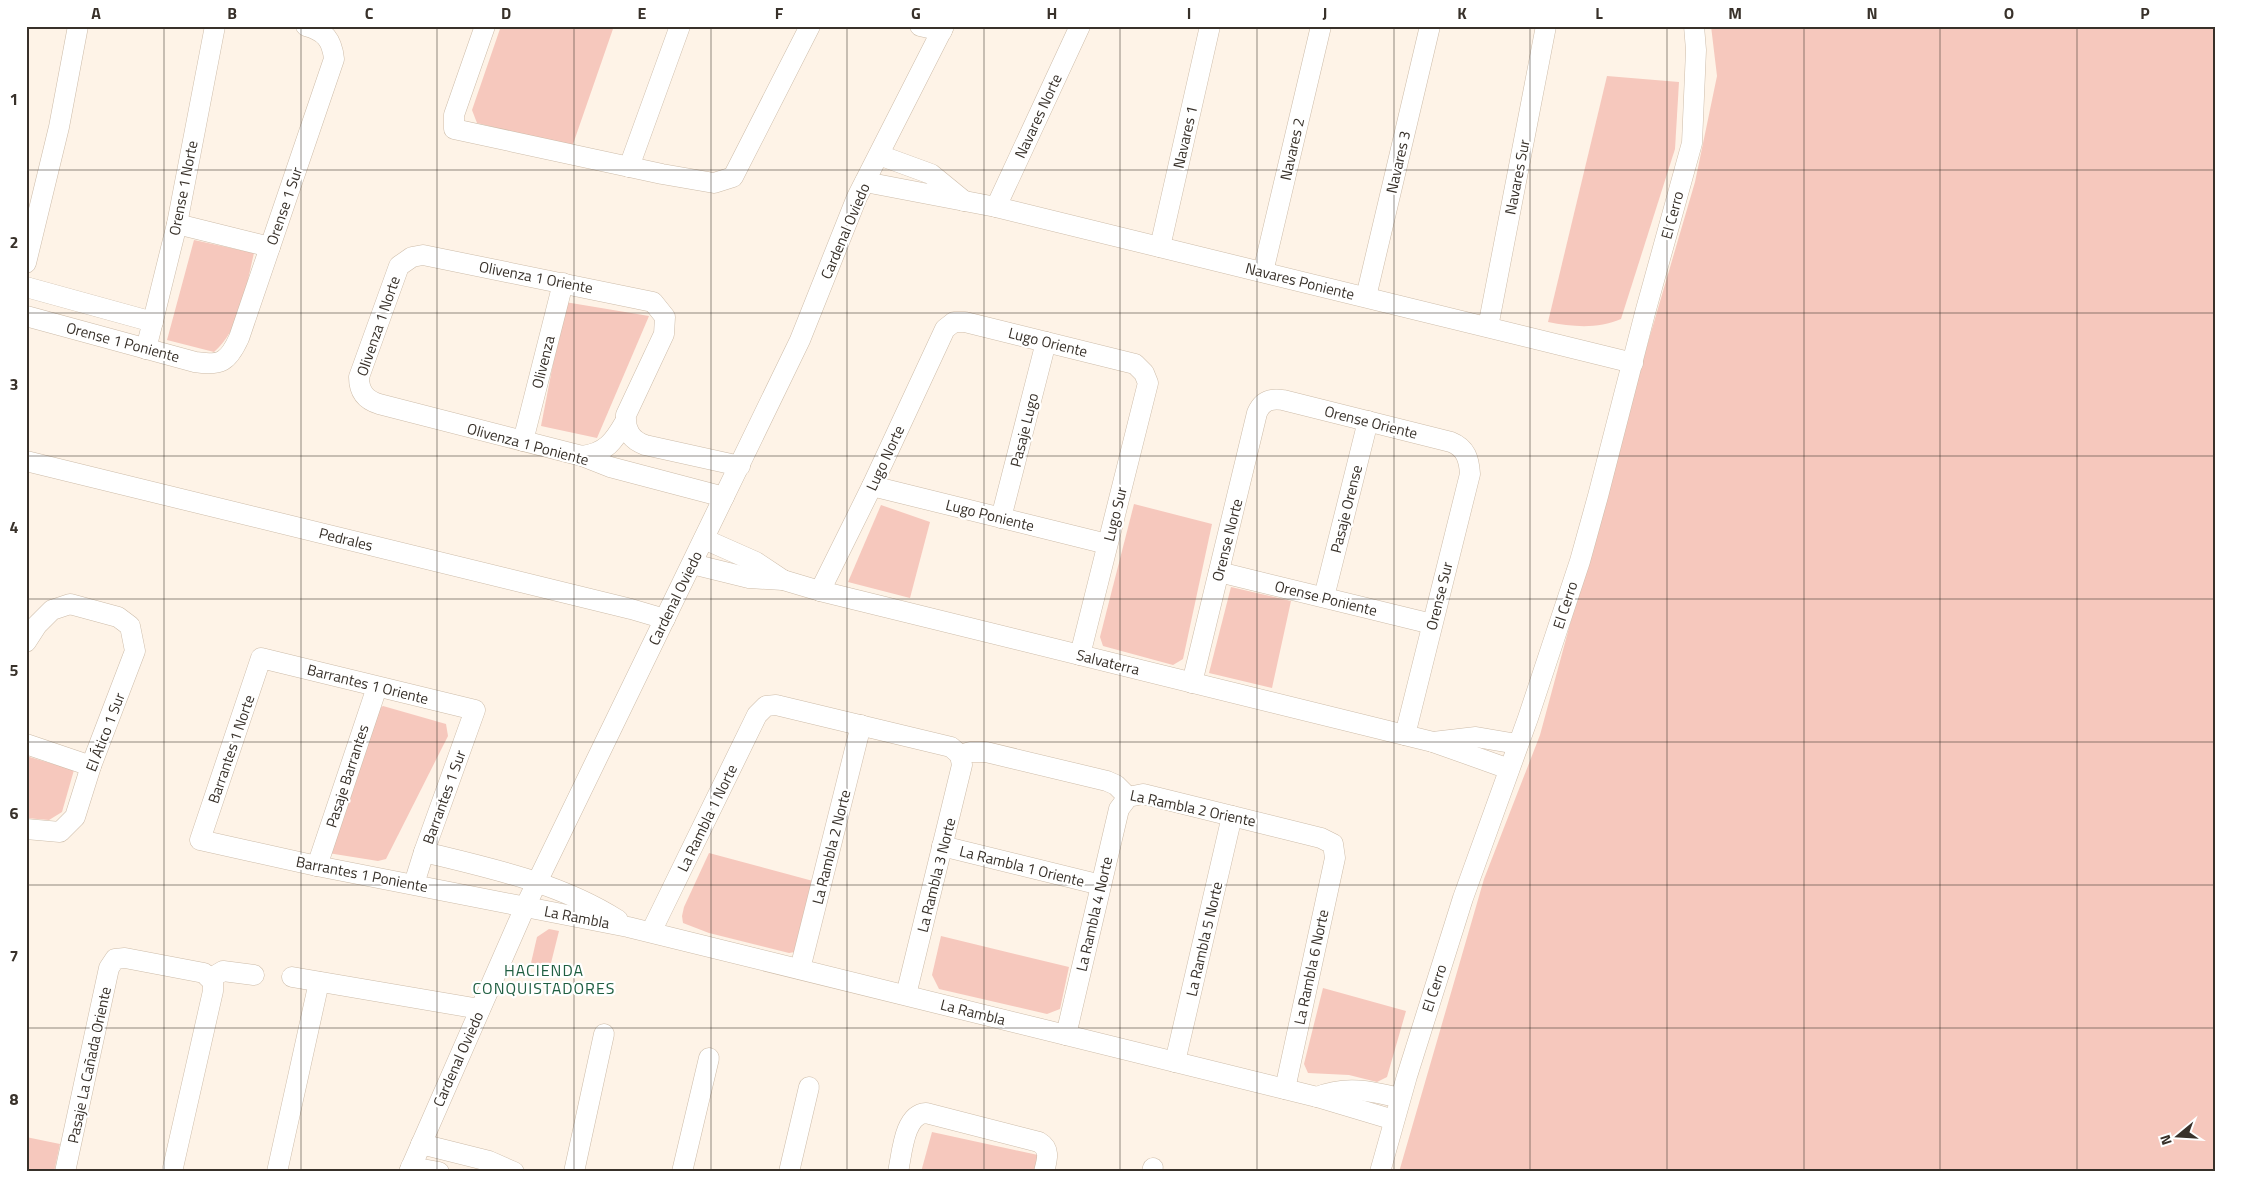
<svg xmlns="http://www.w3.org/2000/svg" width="2241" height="1198" font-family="'Titillium Web',sans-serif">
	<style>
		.green { fill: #f6c8bd }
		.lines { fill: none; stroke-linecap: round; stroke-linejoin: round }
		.minor-casing { stroke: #cdbca9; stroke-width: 21 }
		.minor { stroke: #fff; stroke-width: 20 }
		.grid { fill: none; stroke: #38312a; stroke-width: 1; stroke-opacity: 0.55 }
		.labels { text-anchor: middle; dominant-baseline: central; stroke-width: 4.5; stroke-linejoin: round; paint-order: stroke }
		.street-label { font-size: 15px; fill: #38312a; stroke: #fff }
		.neighbourhood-label { font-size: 16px; letter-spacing: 1px; fill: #205f42; stroke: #fff }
		.neatline { fill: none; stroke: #38312a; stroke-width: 2 }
		.grid-label { font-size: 16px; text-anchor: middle; font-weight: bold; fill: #38312a }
	</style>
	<rect width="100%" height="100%" fill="#fef3e7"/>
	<g class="green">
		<path d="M 501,26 L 614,26 L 572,147 L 477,123 L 472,110 Z"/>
		<path d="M 1711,26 L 2215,26 L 2215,1172 L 1399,1172 L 1484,879 L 1540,735 L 1625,421 L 1695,182 L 1717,76 Z"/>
		<path d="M 1607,76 L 1679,82 L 1675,149 L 1621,319 C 1598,329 1573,327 1548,322 Z"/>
		<path d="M 194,240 L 254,253 C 246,286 241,329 214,352 L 167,340 Z"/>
		<path d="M 565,302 L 649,316 L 597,438 L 541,426 Z"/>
		<path d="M 1134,504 L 1212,524 L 1183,659 L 1173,665 L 1103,646 L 1100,637 Z"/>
		<path d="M 881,505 L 930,522 L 910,598 L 848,582 Z"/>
		<path d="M 1231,587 L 1291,601 L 1272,688 L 1209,673 Z"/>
		<path d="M 383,706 L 446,724 L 448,736 L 386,859 L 378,861 L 328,853 L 375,711 Z"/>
		<path d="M 26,756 L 74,770 L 62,812 L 49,820 L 26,818 Z"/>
		<path d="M 709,853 L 813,881 L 795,952 L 789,953 L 709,933 L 683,923 L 682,916 L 684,907 Z"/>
		<path d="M 549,929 L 559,931 L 550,967 L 531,963 L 537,937 Z"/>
		<path d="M 941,936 L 1069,967 L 1060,1009 L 1047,1014 L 939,989 L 932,975 Z"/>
		<path d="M 1323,988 L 1406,1011 L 1387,1077 L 1377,1082 L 1349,1075 L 1308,1073 L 1304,1064 Z"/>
		<path d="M 932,1132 L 1038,1155 L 1034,1172 L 921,1172 Z"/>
		<path d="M 26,1137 L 60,1144 L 54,1172 L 26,1172 Z"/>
	</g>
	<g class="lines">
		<defs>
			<g id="minor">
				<path d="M 485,26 L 454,115 L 454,129 L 662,174 L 714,183 L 733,177 L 810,26"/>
				<path d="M 920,26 L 942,31"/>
				<path d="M 879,155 L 931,174 L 964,201"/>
				<path d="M 629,167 L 680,26"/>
				<path d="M 865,182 L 996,207 L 1633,363"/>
				<path d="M 996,207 L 1080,26"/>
				<path d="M 177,224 L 270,247"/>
				<path d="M 1160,247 L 1210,26"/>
				<path d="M 26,263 L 59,127 L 78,26"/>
				<path d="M 1263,272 L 1321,26"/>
				<path d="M 26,287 L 153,322"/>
				<path d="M 1366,297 L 1430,26"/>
				<path d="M 26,316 L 195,362 C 221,366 228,362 239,338 L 334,59 C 332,40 325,31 306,26"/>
				<path d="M 1488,327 L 1546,26"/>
				<path d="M 146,349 L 177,224 L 215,26"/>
				<path d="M 523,441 L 563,283"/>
				<path d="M 582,456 C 606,453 614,441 625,422"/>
				<path d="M 26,461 L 631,609 L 665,619"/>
				<path d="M 872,486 L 1107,544"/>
				<path d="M 724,497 L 610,467 L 582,456 L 379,404 C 366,400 359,392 359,377 L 399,266 L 412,257 L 423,255 L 653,302 L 665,317 L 664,334 L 626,415 C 625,430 631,440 645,445 L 740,466"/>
				<path d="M 1001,518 L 1046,342"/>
				<path d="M 704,539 L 756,562 L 783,580"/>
				<path d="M 692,564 L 749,578 L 783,580 L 820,591 L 1433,742 L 1509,769"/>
				<path d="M 1219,572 L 1432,624"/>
				<path d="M 820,591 L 872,486 L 945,329 L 954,322 L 965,322 L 1135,364 L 1144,373 L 1148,383 L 1080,655"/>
				<path d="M 1324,597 L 1368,421"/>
				<path d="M 26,642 L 37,625 L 52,610 L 70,604 L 118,617 L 130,626 L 135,651 L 91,766 L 75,817 L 60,832 L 26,829"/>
				<path d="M 1192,683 L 1257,413 C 1262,401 1271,398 1283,400 L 1451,442 C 1466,448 1469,459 1470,474 L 1405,735"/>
				<path d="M 1433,742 L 1476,737 L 1517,744"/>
				<path d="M 26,744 L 91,766"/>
				<path d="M 960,755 L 970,752 L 986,752 L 1107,781 L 1116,785 L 1128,797"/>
				<path d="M 942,846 L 1101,885"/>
				<path d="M 424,852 C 490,868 560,883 618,920"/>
				<path d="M 317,866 L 377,687"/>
				<path d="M 414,884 L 424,852 L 475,710 L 261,658 L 200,840 L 317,866 L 628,927 L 1317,1097 L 1394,1120"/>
				<path d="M 651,932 L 757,715 L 766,706 L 776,705 L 951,747 L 960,755 L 962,765 L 906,995"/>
				<path d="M 800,969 L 861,725"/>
				<path d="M 292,977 L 480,1009"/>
				<path d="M 211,978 L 223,971 L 254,975"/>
				<path d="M 1066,1035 L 1119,809 L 1128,797 L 1143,794 L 1321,838 L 1333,844 L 1335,858 L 1285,1089"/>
				<path d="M 1175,1062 L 1232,816"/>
				<path d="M 1317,1097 C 1346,1085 1371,1091 1400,1098"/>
				<path d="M 421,1144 L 489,1161 L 514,1172"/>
				<path d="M 411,1167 L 439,1172"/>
				<path d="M 65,1172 L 109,968 L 115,959 L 125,958 L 204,973 L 213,982 L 213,991 L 172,1172"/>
				<path d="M 277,1172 L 319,982"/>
				<path d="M 409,1172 L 525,907 L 800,340 L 857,197 L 944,26"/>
				<path d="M 574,1172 L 604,1034"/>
				<path d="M 682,1172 L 709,1058"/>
				<path d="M 789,1172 L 809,1087"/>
				<path d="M 898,1172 C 902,1154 904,1114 926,1113 L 1039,1142 C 1051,1149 1047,1160 1044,1172"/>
				<path d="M 1152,1172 L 1153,1168"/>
				<path d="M 1380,1172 L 1407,1076 L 1463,898 L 1528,718 L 1580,561 L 1598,496 L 1645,313 L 1692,143 L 1696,50 L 1694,26"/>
			</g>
		</defs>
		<use href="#minor" class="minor-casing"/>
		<use href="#minor" class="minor"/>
	</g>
	<path class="grid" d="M 164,26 L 164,1172M 301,26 L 301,1172M 437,26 L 437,1172M 574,26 L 574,1172M 711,26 L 711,1172M 847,26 L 847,1172M 984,26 L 984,1172M 1120,26 L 1120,1172M 1257,26 L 1257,1172M 1394,26 L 1394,1172M 1530,26 L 1530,1172M 1667,26 L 1667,1172M 1804,26 L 1804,1172M 1940,26 L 1940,1172M 2077,26 L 2077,1172M 26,170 L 2215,170M 26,313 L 2215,313M 26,456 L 2215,456M 26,599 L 2215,599M 26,742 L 2215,742M 26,885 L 2215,885M 26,1028 L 2215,1028"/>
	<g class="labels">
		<g class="street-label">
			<text transform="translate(1038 116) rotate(-65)">Navares Norte</text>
			<text transform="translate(1185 137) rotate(-77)">Navares 1</text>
			<text transform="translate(1292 149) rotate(-77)">Navares 2</text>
			<text transform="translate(1398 162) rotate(-77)">Navares 3</text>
			<text transform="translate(1517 177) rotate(-79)">Navares Sur</text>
			<text transform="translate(183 188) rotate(-79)">Orense 1 Norte</text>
			<text transform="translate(284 206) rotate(-71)">Orense 1 Sur</text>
			<text transform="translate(1672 215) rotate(-75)">El Cerro</text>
			<text transform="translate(845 231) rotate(-67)">Cardenal Oviedo</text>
			<text transform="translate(536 277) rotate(11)">Olivenza 1 Oriente</text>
			<text transform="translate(1300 281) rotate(14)">Navares Poniente</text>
			<text transform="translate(378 326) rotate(-71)">Olivenza 1 Norte</text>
			<text transform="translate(123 342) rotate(15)">Orense 1 Poniente</text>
			<text transform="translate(1048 342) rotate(14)">Lugo Oriente</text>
			<text transform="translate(543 362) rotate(-76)">Olivenza</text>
			<text transform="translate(1371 422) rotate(14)">Orense Oriente</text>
			<text transform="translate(1024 430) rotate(-76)">Pasaje Lugo</text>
			<text transform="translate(528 444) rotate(15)">Olivenza 1 Poniente</text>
			<text transform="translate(885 458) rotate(-65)">Lugo Norte</text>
			<text transform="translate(1346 509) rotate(-76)">Pasaje Orense</text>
			<text transform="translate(1115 514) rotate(-76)">Lugo Sur</text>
			<text transform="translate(990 515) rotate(14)">Lugo Poniente</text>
			<text transform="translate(346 539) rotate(14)">Pedrales</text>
			<text transform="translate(1227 540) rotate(-76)">Orense Norte</text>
			<text transform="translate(1439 596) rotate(-76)">Orense Sur</text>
			<text transform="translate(675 598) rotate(-64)">Cardenal Oviedo</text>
			<text transform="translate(1326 598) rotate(14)">Orense Poniente</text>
			<text transform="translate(1565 605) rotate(-72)">El Cerro</text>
			<text transform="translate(1108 662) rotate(14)">Salvaterra</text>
			<text transform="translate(368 684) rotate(14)">Barrantes 1 Oriente</text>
			<text transform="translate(105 732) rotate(-69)">El Ático 1 Sur</text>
			<text transform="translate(231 749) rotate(-71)">Barrantes 1 Norte</text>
			<text transform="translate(347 776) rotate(-72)">Pasaje Barrantes</text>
			<text transform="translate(444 797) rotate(-70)">Barrantes 1 Sur</text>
			<text transform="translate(1193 808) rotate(12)">La Rambla 2 Oriente</text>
			<text transform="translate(707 818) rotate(-64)">La Rambla 1 Norte</text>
			<text transform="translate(831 847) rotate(-76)">La Rambla 2 Norte</text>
			<text transform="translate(1022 866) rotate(14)">La Rambla 1 Oriente</text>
			<text transform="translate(362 874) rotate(11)">Barrantes 1 Poniente</text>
			<text transform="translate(936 875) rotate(-76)">La Rambla 3 Norte</text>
			<text transform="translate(1094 914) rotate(-77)">La Rambla 4 Norte</text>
			<text transform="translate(577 917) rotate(11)">La Rambla</text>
			<text transform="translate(1204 939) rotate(-77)">La Rambla 5 Norte</text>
			<text transform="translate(1311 967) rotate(-78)">La Rambla 6 Norte</text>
			<text transform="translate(1434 988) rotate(-72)">El Cerro</text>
			<text transform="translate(973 1012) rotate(14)">La Rambla</text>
			<text transform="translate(458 1059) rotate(-66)">Cardenal Oviedo</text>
			<text transform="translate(89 1065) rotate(-78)">Pasaje La Cañada Oriente</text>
		</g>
		<g class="neighbourhood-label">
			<text x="544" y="970">HACIENDA<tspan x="544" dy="18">CONQUISTADORES</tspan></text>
		</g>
	</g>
	<rect width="2241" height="1198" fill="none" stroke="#ffffff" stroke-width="55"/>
	<g transform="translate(2178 1136) rotate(252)" stroke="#ffffff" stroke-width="4" paint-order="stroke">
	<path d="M0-4L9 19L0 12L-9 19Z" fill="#38312a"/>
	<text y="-8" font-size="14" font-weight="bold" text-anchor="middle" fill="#38312a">N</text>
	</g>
	<rect x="28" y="28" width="2186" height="1142" class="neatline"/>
	<g class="grid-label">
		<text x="96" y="19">A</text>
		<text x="232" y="19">B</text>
		<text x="369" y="19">C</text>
		<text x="506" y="19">D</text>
		<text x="642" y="19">E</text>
		<text x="779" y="19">F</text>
		<text x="916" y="19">G</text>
		<text x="1052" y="19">H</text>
		<text x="1189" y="19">I</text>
		<text x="1325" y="19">J</text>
		<text x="1462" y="19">K</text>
		<text x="1599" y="19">L</text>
		<text x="1735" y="19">M</text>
		<text x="1872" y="19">N</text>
		<text x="2009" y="19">O</text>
		<text x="2145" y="19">P</text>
		<text x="14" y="105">1</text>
		<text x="14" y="248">2</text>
		<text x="14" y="390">3</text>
		<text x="14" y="533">4</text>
		<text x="14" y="676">5</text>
		<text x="14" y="819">6</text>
		<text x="14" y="962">7</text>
		<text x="14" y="1105">8</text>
	</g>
</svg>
